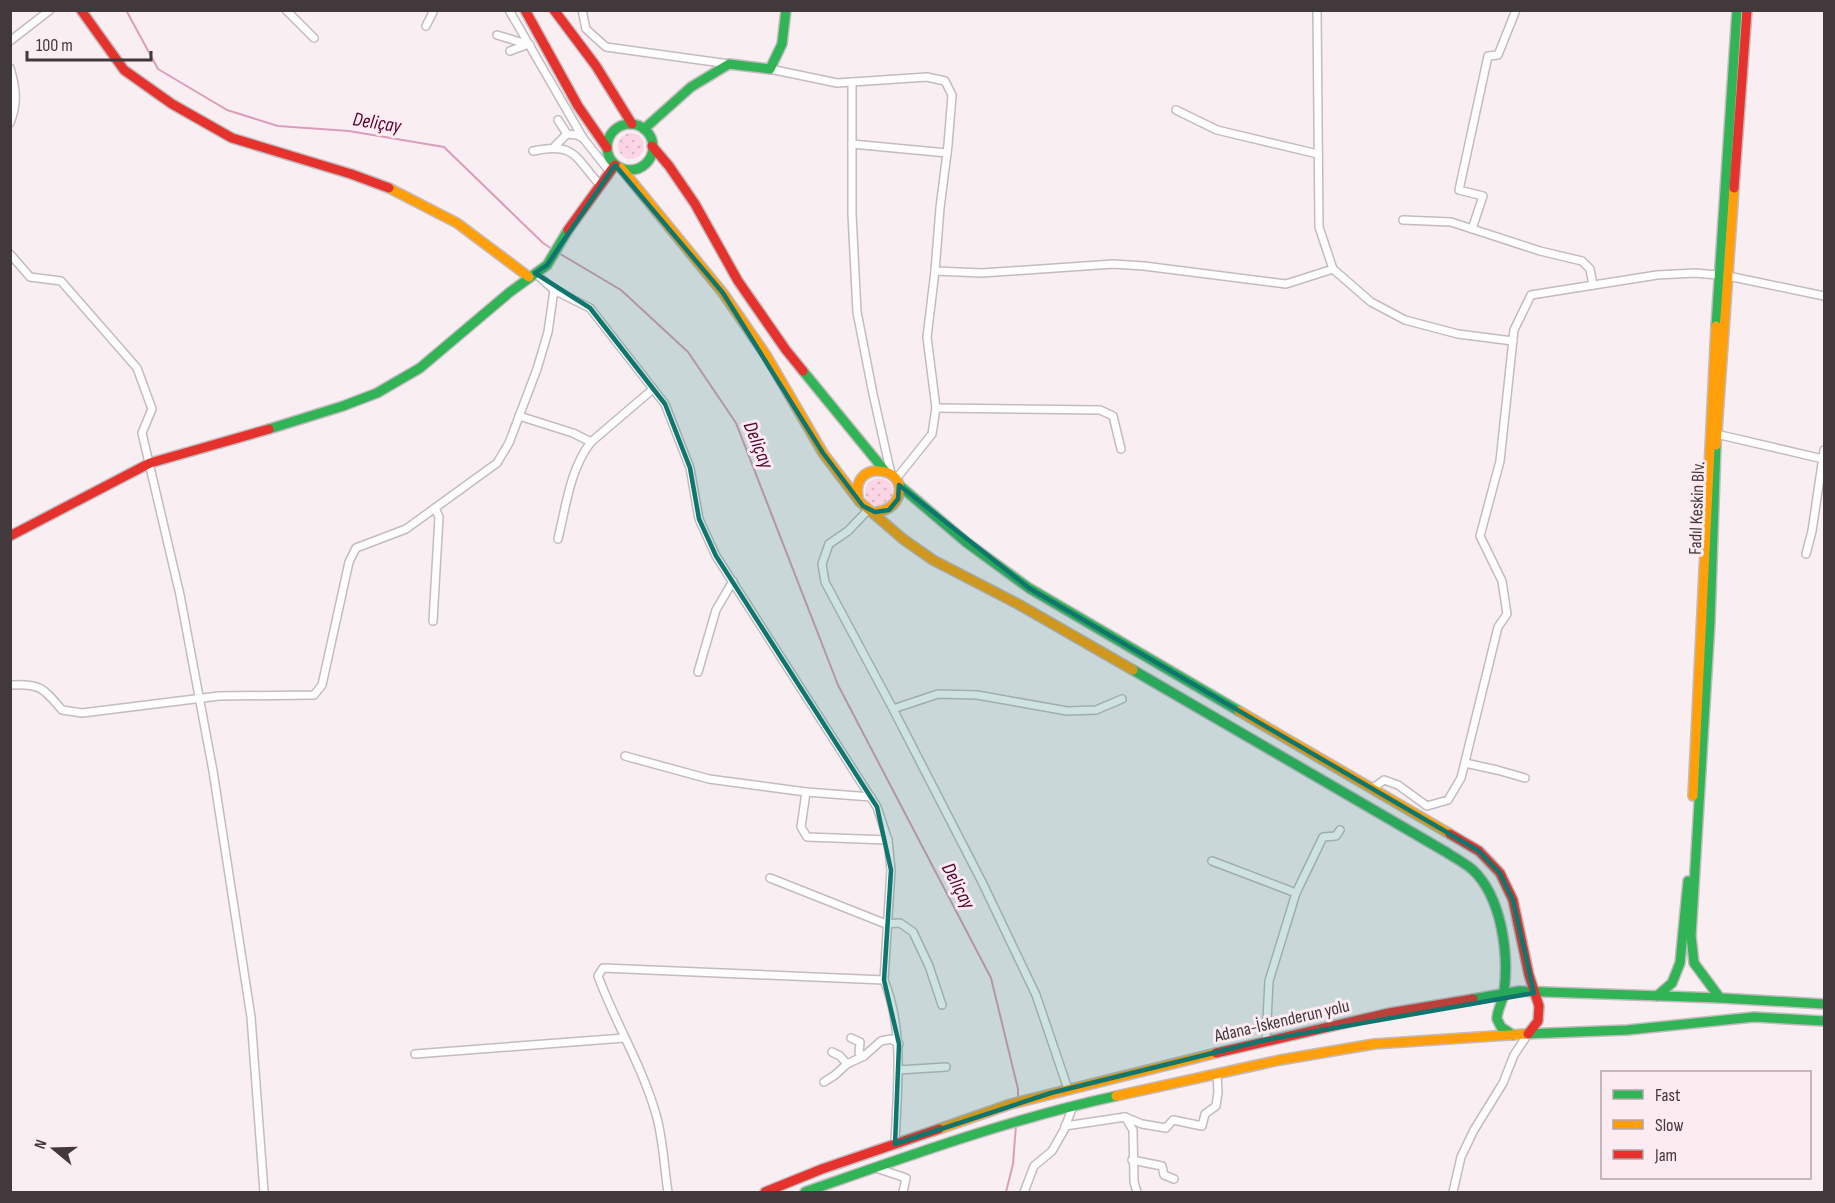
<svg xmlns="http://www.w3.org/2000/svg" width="1835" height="1203" font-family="'Sofia Sans Condensed',sans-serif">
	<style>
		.green { fill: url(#green-dots) }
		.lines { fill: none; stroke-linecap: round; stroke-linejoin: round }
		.stream { stroke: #dc9dba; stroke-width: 2 }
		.street-casing { stroke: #c4bbbf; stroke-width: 10 }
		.fast-casing { stroke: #c4bbbf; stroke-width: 12 }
		.slow-casing { stroke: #c4bbbf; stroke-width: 12 }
		.jam-casing { stroke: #c4bbbf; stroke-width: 12 }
		.street { stroke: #fefdfd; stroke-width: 7 }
		.fast { stroke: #30b455; stroke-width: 9 }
		.slow { stroke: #ff9f0a; stroke-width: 9 }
		.jam { stroke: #e5322d; stroke-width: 9 }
		.marked { fill: #0f766e; fill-opacity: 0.2; stroke: #0f766e; stroke-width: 4.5; stroke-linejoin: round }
		.labels { text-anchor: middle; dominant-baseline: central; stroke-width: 6; stroke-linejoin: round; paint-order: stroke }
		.street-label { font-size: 18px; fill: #41393c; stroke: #fdebf2 }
		.water-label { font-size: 20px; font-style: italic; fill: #510231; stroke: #fdebf2 }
	</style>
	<defs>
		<pattern id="green-dots" width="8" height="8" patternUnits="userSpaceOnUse" patternTransform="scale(1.5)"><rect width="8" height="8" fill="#fcd5e5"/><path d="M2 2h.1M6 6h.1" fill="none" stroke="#d9b8c5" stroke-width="1.8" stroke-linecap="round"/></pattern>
	</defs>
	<rect width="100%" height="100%" fill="#f9eff3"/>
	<g class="green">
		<circle cx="631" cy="146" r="13"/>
		<circle cx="879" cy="492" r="14"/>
	</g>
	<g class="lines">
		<g class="stream">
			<path d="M 126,10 L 158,69 L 227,110 L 278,126 L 349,131 L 444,147 L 543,243 L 552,249"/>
			<path d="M 557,252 L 621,290 L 688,352 L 736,423 L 838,685 L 991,978 L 1018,1089 L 1018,1098"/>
			<path d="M 1006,1192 L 1013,1164 L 1016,1125"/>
		</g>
		<defs>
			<g id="street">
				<path d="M 286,10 L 314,38"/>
				<path d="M 509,10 L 583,138"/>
				<path d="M 582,10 L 586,29 L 606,47 L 729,64"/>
				<path d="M 1317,10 L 1319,227 L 1333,269 L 1371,302 L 1405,320 L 1458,334 L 1513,341"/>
				<path d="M 426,26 L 434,10"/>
				<path d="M 497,35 L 530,45"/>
				<path d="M 10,41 L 50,10"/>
				<path d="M 510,51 L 526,45"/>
				<path d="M 10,68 C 16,88 18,103 10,123"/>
				<path d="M 770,69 L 837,83 L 927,77 L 945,81 L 952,95 L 948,145 L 940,208 L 935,271 L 927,337 L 936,408 L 932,434 L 896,479"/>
				<path d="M 852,82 L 852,214 L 857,312 L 873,394 L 891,474"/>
				<path d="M 1176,110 L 1217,130 L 1318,154"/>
				<path d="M 567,134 L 577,135 L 583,138 L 610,172"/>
				<path d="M 852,144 L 947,153"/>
				<path d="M 555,146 L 567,134 L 558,120"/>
				<path d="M 533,151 C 575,142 574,156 600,185"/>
				<path d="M 1403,220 L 1451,222 L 1540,251 L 1582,261 L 1590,269 L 1593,285"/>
				<path d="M 1472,229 L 1483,196 L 1459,190 L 1488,56 L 1498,55 L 1516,10"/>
				<path d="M 10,254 L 30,277 L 61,281 L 137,368 L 152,409 L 142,433 L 180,595 L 213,771 L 251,1017 L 264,1192"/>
				<path d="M 935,271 L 982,273 L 1113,264 L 1144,266 L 1286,284 L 1333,269"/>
				<path d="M 535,273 L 554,290 L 590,308 L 665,404 L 690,468 L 699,519 L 716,556 L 877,807 L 888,840 L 891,870 L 884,980 C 905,1032 897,1088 895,1144"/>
				<path d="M 936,408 L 1100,410 L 1113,416 L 1121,449"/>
				<path d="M 519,416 L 573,433 L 591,442 C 570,469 566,506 558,539"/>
				<path d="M 1716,434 L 1823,459"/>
				<path d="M 591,442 L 653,389"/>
				<path d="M 868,510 L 848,531 L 829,544 L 822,564 L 825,582 L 893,709 L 983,884 L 1036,995 L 1068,1089"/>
				<path d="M 1806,554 L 1812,531 L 1824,450"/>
				<path d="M 433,621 L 439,517 L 435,508"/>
				<path d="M 698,672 L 716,610 L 733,581"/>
				<path d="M 10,685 C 41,683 44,689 62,710 L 82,713 L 219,696 L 314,695 L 322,685 L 349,562 L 356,548 L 406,529 L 497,463 L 509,443 L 537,369 L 548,332 L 554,290"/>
				<path d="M 893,709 L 938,694 L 977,695 L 1067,711 L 1096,710 L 1122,699"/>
				<path d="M 625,756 L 709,779 L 806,792 L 871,797"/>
				<path d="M 1465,763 L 1497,770 L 1525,778"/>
				<path d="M 1373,788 L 1384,780 L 1398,785 L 1427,806 L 1448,800 L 1461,778 L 1498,627 L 1507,614 L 1502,581 L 1480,536 L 1500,461 L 1514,330 L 1531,295 L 1657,275 L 1695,273 L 1728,276 L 1824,296"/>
				<path d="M 806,792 L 801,827 L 807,837 L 888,840"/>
				<path d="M 1212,861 L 1296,893 L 1269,981 L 1266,1040"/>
				<path d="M 770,878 L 886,924 L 900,923 L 913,932 L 929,966 L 942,1005"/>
				<path d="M 1296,893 L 1323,837 L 1336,836 L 1340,830"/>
				<path d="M 851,1038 L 860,1042 L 859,1053 L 864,1056"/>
				<path d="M 832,1052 L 840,1056 L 847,1064"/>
				<path d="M 415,1054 L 624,1038"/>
				<path d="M 898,1070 L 946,1067"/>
				<path d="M 824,1082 L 835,1075 L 847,1064 L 864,1056 L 881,1041 L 891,1039 L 899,1044"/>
				<path d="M 1125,1117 L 1142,1124 L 1166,1128 L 1173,1120 L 1202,1126 L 1205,1114 L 1216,1106 L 1218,1092 L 1217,1075"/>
				<path d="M 1065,1126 L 1125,1117 L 1133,1130 L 1134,1182 L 1137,1192"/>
				<path d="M 1132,1160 L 1162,1166 L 1164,1175 L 1174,1179"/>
				<path d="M 876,1168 L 906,1178 L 903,1192"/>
				<path d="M 668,1192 C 664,1167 663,1135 655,1111 C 641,1064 615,1022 598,976 L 603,968 L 884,980"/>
				<path d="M 1024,1192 L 1034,1166 L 1052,1151 L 1064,1130 L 1073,1106"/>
				<path d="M 1453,1192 L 1461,1157 L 1474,1130 L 1503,1083 L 1514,1055 L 1528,1034"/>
			</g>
			<g id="fast">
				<circle cx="630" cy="147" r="23"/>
				<path d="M 644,129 L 691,87 L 729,64 L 770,69 L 782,44 L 786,10"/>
				<path d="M 1716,326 L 1737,10"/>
				<path d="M 803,371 L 885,471"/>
				<path d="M 269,429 L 343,406 L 377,393 L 420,368 L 510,292 L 547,265 L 568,230"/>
				<path d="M 1716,445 L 1710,622 L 1691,936 L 1694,963 L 1720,998"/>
				<path d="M 899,485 L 966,542 L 1029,588 L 1239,711"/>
				<path d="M 1133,670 L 1446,852 C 1455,858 1465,863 1473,870 C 1502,898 1509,954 1504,992 C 1503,1002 1497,1009 1497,1019 L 1501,1027 L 1513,1035"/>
				<path d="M 1657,996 L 1672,983 L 1680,963 L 1688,881"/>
				<path d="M 1473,999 L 1519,991 L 1720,998 L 1824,1004"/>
				<path d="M 1524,1034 L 1627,1030 L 1754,1017 L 1824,1021"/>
				<path d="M 805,1192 C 908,1156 1010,1119 1116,1096"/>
			</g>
			<g id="slow">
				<path d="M 621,168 L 723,293 L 766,355 L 823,453 L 857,498"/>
				<path d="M 389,188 L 457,223 L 529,277"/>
				<path d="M 1716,445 L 1734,188"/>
				<path d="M 875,512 C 885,511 894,507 898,497 C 910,465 847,458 859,501 L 903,539 L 933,560 L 1018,604 L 1133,670"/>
				<path d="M 1239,711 L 1450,834"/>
				<path d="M 1693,796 L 1716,326"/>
				<path d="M 1116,1096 L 1280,1060 L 1374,1044 L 1524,1034"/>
				<path d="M 939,1129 L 1011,1104 L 1216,1053"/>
			</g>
			<g id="jam">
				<path d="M 81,10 L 124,70 L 172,104 L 232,138 L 351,174 L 389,188"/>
				<path d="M 525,10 L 578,106 L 607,148"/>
				<path d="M 554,10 L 596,66 L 632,124"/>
				<path d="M 652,146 L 669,166 L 695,204 L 738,281 L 786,350 L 803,371"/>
				<path d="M 1734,188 L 1747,10"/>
				<path d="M 568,230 L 615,165"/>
				<path d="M 10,536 L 150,463 L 269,429"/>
				<path d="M 1450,834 L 1479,851 L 1500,873 L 1513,900 L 1529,975 L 1539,1006 L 1538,1021 L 1528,1034"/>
				<path d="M 1216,1053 L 1389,1013 L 1473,999"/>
				<path d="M 765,1192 L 822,1169 L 939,1129"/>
			</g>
		</defs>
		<use href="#street" class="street-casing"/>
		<use href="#fast" class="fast-casing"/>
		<use href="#slow" class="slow-casing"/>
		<use href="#jam" class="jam-casing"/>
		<use href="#street" class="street"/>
		<use href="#fast" class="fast"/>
		<use href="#slow" class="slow"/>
		<use href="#jam" class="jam"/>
	</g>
	<path class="marked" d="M 615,165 L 723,293 L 823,453 L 863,506 L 875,512 L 889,510 L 898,499 L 899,485 L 1029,588 L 1479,851 L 1500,873 L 1513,900 L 1534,993 L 1266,1040 L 1051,1093 L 895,1144 L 899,1044 L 884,980 L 891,870 L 877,807 L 716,556 L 699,519 L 690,468 L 665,404 L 590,308 L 535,273 L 547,265 Z"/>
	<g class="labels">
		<g class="street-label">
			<text transform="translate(1697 508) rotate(-88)">Fadıl Keskin Blv.</text>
			<text transform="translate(1282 1021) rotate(-13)">Adana-İskenderun yolu</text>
		</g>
		<g class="water-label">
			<text transform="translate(377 123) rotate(9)">Deliçay</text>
			<text transform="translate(758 445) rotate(68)">Deliçay</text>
			<text transform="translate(958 886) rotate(62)">Deliçay</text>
		</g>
	</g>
	<rect width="1835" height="1203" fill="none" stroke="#41393c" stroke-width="24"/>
	<rect x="1601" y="1071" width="210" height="108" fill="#fdebf2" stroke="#b2a4a9" stroke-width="1.5"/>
	<rect x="1613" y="1090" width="30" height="9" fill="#30b455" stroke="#b2a4a9" stroke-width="1.5"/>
	<text x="1655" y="1101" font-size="18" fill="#41393c">Fast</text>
	<rect x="1613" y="1120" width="30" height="9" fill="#ff9f0a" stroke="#b2a4a9" stroke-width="1.5"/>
	<text x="1655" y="1131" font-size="18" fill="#41393c">Slow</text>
	<rect x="1613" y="1150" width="30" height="9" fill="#e5322d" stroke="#b2a4a9" stroke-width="1.5"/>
	<text x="1655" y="1161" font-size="18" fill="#41393c">Jam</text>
	<g transform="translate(54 1149) rotate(289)" stroke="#fdebf2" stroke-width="4.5" paint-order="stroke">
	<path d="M0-4.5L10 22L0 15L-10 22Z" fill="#41393c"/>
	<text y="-9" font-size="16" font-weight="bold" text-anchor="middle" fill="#41393c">N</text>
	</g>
	<path d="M27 51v9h124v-9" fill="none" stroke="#41393c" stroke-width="3"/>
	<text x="36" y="51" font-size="18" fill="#41393c" stroke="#fdebf2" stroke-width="4.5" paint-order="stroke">100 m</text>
</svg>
